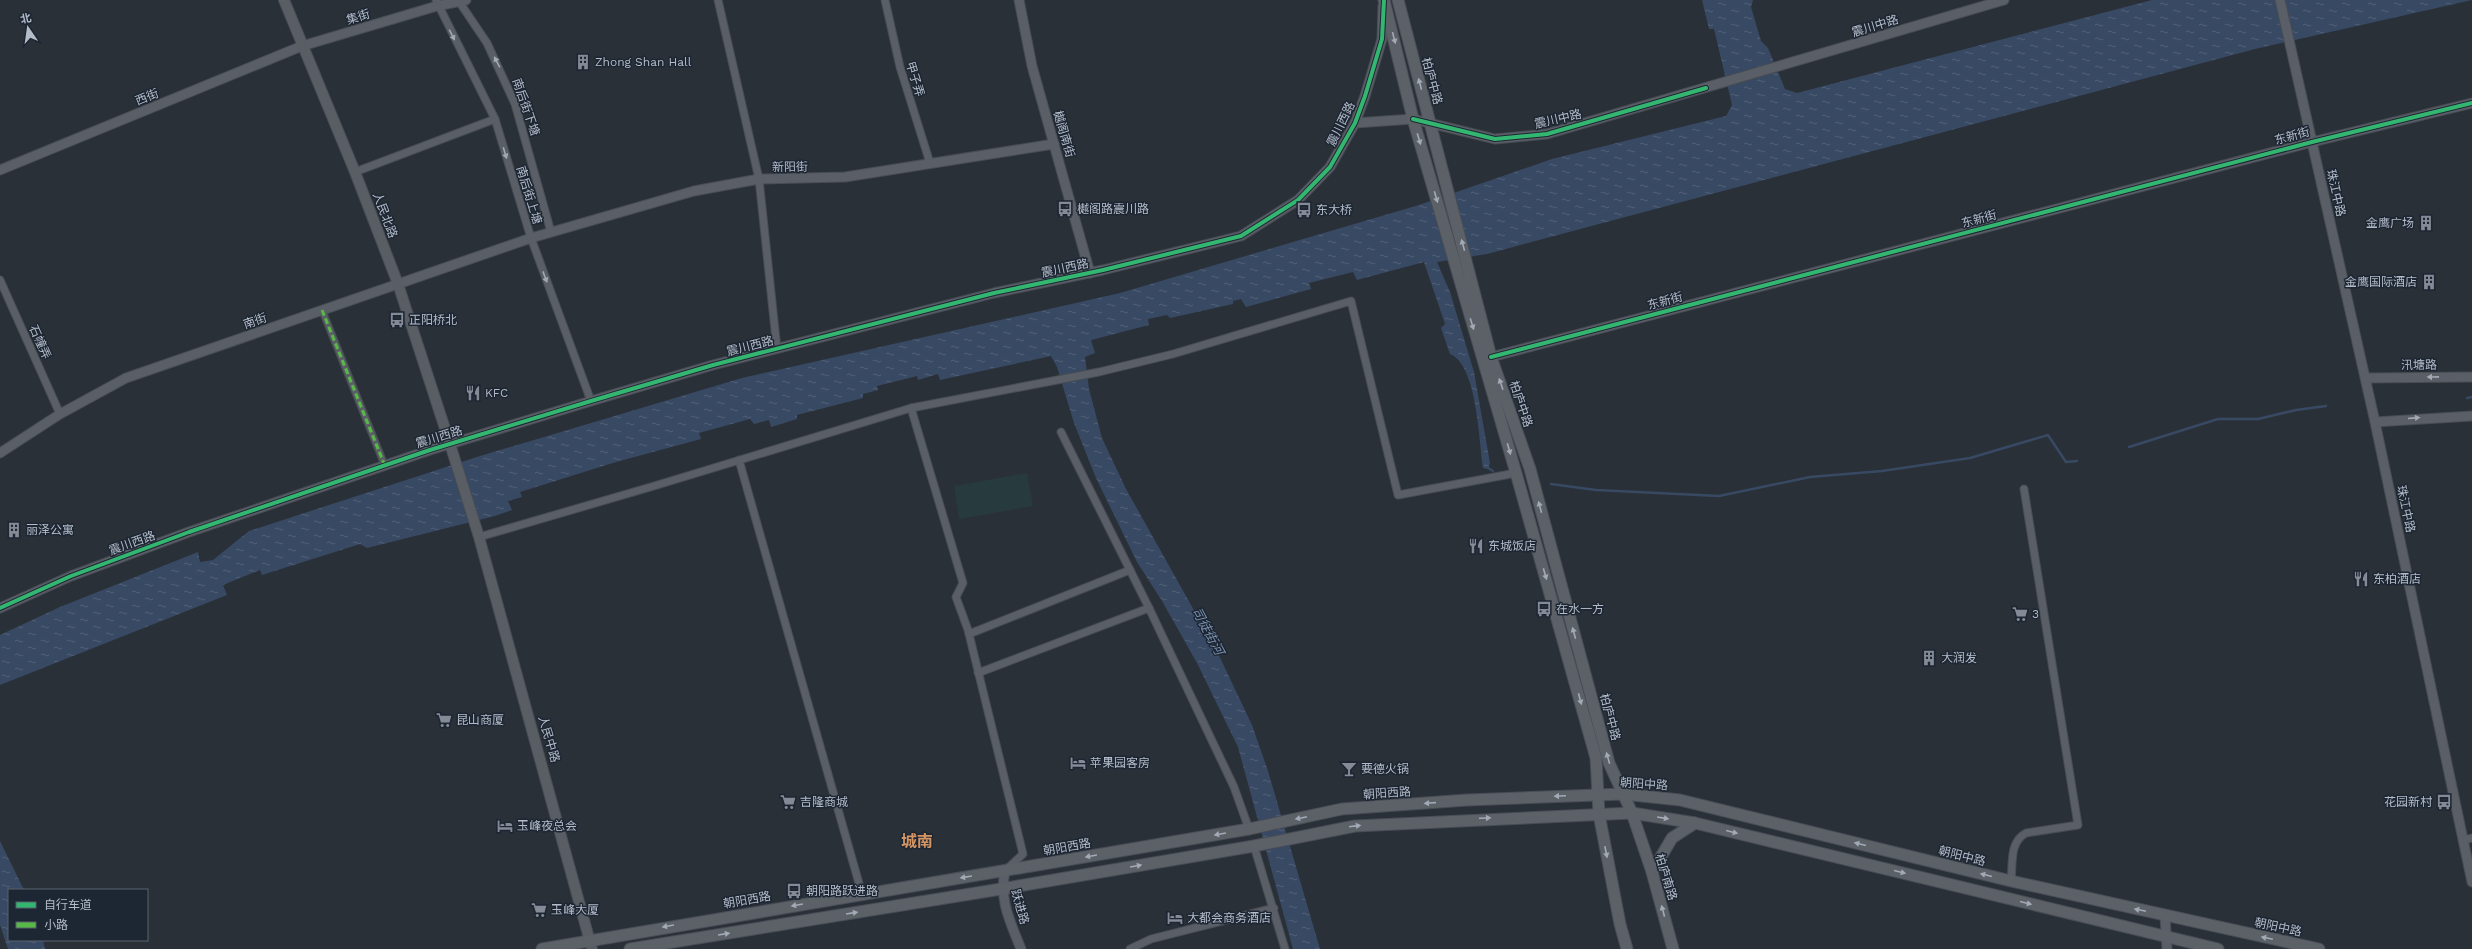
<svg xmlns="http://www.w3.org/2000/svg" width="2472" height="949" font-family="'Work Sans','Noto Sans SC',sans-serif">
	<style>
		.pitch { fill: #273a3e }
		.water { fill: url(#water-ripples) }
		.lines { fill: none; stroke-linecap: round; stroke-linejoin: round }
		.stream { stroke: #384963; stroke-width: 2.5 }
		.pedestrian-casing { stroke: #484c53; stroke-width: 8 }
		.minor-casing { stroke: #484c53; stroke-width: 9 }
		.tertiary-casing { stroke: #484c53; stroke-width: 11 }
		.secondary-casing { stroke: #484c53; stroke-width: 12 }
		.primary-casing { stroke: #484c55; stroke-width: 13 }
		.pedestrian { stroke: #5a5e66; stroke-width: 5.5 }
		.minor { stroke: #5a5e66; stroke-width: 7 }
		.tertiary { stroke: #5a5e66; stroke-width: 9 }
		.secondary { stroke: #595d64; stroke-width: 10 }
		.primary { stroke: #5c6168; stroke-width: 11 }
		.quiet { stroke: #58b947; stroke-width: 3; stroke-dasharray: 6 3; stroke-linecap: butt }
		.cycleway-casing { stroke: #1d2633; stroke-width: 6 }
		.cycleway { stroke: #33b770; stroke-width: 4 }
		.oneway { fill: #a2a9b5 }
		.oneway2 { fill: #a2aab6 }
		.labels { text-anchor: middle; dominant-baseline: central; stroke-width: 3; stroke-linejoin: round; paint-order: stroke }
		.street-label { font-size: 12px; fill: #b4bcc9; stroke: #1d2633 }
		.poi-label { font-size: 12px; fill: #b4bcc9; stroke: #1d2633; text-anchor: start }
		.water-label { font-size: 13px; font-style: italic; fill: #7c92b1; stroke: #1d2633 }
		.district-label { font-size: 16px; font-weight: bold; fill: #d59563; stroke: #1d2633 }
	</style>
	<defs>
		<pattern id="water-ripples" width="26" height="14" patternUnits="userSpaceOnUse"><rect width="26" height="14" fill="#384963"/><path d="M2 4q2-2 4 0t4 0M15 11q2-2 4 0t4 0" fill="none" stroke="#526178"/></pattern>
	</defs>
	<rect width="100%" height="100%" fill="#2a3038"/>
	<path class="pitch" d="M 1027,473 L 1033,506 L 959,519 L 954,486 Z"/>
	<g class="water">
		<path d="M 1702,0 L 1753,0 L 1751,7 L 1761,41 L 1768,48 L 1785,89 L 1797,93 L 2152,0 L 2472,0 L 2255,49 L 1487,254 L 1437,262 L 1450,292 L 1474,372 L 1490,463 L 1488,469 L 1483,468 C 1479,441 1477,364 1450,354 L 1441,328 L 1445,324 L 1424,262 L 1357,280 L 1353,272 L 1309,283 L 1311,289 L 1246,307 L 1241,299 L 1233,301 L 1233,304 L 1170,318 L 1167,315 L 1148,319 L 1149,325 L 1091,340 L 1095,353 L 1085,357 L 1089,389 L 1102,438 L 1126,489 L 1200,621 L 1204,624 L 1252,725 L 1268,771 L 1320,949 L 1293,949 L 1238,747 L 1197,663 L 1162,601 L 1137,562 L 1096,478 L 1074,423 L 1057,367 L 1051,356 L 940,380 L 938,374 L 918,380 L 917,376 L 877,386 L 878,390 L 863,394 L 863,398 L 797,415 L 797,419 L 771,427 L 769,420 L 754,424 L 750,419 L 699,433 L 701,439 L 616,462 L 520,492 L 522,497 L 508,501 L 512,510 L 495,516 L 367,548 L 360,544 L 262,575 L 260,570 L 223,585 L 227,595 L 0,685 L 0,635 L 60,607 L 198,552 L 200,562 L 213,560 L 249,531 L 480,456 L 742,378 L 1120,293 L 1419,205 L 1552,159 L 1726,116 L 1732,105 L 1714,29 L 1709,29 Z"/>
		<path d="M 0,841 L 24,890 L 9,890 L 9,940 L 43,940 L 45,949 L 8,949 L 0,925 Z"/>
	</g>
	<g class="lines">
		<g class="stream">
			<path d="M 2467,398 L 2472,397"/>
			<path d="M 2129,447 L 2218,419 L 2258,419 L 2296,410 L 2326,406"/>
			<path d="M 1488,468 L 1493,471"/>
			<path d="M 1551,484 L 1596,490 L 1719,496 L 1810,477 L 1882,471 L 1970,458 L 2048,435 L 2066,462 L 2077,461"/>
		</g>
		<defs>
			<path id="pedestrian" d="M 322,310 L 385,466"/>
			<g id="minor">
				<path d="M 436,0 L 495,119 L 531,238 L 591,401"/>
				<path d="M 458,0 L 487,43 L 515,104 L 551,232"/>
				<path d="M 718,0 L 759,179 L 777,349"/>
				<path d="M 885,0 L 900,67 L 930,163"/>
				<path d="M 355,172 L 495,119"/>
				<path d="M 0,280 L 60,414"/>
				<path d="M 911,408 L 963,583 L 956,597 L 968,630 L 1023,854 L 1007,869"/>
				<path d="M 1061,432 L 1149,608"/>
				<path d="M 739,460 L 862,894"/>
				<path d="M 479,537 L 654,486 L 911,408 L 1099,372 L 1173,354 L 1351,301 L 1398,495 L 1516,473"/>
				<path d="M 969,634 L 1130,570"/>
				<path d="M 978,673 L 1149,608 L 1234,787 L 1249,829"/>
				<path d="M 2464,840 L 2472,838"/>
				<path d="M 1254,846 L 1285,949"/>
				<path d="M 2011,881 C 2013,864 2009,842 2026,833 L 2078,825 L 2024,489"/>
				<path d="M 1130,949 L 1151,939 L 1274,908"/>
			</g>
			<g id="tertiary">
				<path d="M 1019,0 L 1032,66 L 1090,273"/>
				<path d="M 2280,0 L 2375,422 L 2472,882"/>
				<path d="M 1355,123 L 1413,119 L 1495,139 L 1547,134 L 2004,0"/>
				<path d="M 0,170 L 302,46 L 437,6 L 466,0"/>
				<path d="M 1491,357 L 2312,142 L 2472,103"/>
				<path d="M 2366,378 L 2472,377"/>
				<path d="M 2375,422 L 2472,416"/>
				<path d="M 0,453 L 60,414 L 126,378 L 531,238 L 694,191 L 759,179 L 845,177 L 1054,144"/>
				<path d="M 0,608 L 71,576 L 189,532 L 430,450 L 591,401 L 713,365 L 994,293 L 1103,270 L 1241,236 L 1298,200 L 1330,167 L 1355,123 L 1365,96 L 1382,39 L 1383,6"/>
				<path d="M 1005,871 C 999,901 1010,921 1021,949"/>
				<path d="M 2165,916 L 2167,949"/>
			</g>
			<path id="secondary" d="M 284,0 L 355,172 L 398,284 L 450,444 L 479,537 L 592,949"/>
			<g id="primary">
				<path d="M 1384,0 L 1413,119 L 1516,473 L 1596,758 L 1599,814 L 1620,924 L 1627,949"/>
				<path d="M 1398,0 L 1491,357 L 1530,469 L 1609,763 L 1632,813 L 1652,872 L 1673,949"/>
				<path d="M 1652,872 L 1672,838 L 1695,823"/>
				<path d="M 542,949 L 1249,829 L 1342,809 L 1467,800 L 1623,794 L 1680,800 L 2011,881 L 2319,949"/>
				<path d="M 630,949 L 1001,889 L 1254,846 L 1355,826 L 1632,813 L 1695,823 L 2218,949"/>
			</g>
		</defs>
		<use href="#pedestrian" class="pedestrian-casing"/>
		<use href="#minor" class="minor-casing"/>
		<use href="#tertiary" class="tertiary-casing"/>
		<use href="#secondary" class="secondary-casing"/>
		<use href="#primary" class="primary-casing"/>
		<use href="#pedestrian" class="pedestrian"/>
		<use href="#minor" class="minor"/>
		<use href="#tertiary" class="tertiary"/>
		<use href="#secondary" class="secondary"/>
		<use href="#primary" class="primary"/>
		<path class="quiet" d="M 322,310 L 385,466"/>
		<defs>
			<g id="cycleway">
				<path d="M 1413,119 L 1495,139 L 1547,134 L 1706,88"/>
				<path d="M 1491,357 L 2312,142 L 2472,103"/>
				<path d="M 0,608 L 71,576 L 189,532 L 430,450 L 591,401 L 713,365 L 994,293 L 1103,270 L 1241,236 L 1298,200 L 1330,167 L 1355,123 L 1365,96 L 1382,39 L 1384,0"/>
			</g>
		</defs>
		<use href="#cycleway" class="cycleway-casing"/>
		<use href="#cycleway" class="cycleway"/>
	</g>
	<defs><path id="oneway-solid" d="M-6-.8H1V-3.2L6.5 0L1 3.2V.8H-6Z"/></defs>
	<g class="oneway">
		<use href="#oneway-solid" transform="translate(452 35) rotate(63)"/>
		<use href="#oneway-solid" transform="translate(497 62) rotate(-118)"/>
		<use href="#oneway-solid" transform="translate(505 153) rotate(73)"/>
		<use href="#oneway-solid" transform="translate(545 277) rotate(70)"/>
		<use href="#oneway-solid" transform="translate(2433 377) rotate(179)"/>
		<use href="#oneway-solid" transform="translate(2414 418) rotate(-5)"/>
	</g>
	<g class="oneway2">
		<use href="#oneway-solid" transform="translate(1394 38) rotate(76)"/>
		<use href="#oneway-solid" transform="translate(1420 84) rotate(-105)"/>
		<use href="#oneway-solid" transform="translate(1419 139) rotate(73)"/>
		<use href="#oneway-solid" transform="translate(1436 197) rotate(74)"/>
		<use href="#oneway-solid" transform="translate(1463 245) rotate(-105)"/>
		<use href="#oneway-solid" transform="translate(1472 324) rotate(73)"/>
		<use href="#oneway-solid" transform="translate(1501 384) rotate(-109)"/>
		<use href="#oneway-solid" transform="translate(1509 449) rotate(74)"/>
		<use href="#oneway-solid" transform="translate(1540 507) rotate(-105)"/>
		<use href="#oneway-solid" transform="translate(1545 574) rotate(74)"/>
		<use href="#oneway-solid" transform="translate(1574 633) rotate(-105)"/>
		<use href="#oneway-solid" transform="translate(1580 699) rotate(75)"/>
		<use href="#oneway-solid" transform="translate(1608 758) rotate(-106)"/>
		<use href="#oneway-solid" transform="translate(1560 796) rotate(178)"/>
		<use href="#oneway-solid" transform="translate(1430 803) rotate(176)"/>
		<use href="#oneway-solid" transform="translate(1301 818) rotate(168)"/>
		<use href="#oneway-solid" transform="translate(1485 818) rotate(-2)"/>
		<use href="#oneway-solid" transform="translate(1663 818) rotate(9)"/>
		<use href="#oneway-solid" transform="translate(1355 826) rotate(-7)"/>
		<use href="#oneway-solid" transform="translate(1732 832) rotate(14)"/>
		<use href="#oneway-solid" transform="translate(1220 834) rotate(170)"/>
		<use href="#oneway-solid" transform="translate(1860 844) rotate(-166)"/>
		<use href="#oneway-solid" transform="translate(1606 852) rotate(79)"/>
		<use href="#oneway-solid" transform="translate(1091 856) rotate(170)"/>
		<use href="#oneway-solid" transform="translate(1136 866) rotate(-10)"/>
		<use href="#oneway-solid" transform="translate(1900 872) rotate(14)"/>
		<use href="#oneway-solid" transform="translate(1986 875) rotate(-166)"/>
		<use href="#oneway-solid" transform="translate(966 877) rotate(171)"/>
		<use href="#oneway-solid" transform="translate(2026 903) rotate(14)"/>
		<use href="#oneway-solid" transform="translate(797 905) rotate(170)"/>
		<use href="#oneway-solid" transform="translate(2140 910) rotate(-168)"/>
		<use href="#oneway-solid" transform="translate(1663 911) rotate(-105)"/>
		<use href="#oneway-solid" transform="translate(852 913) rotate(-9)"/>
		<use href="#oneway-solid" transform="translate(668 926) rotate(170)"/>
		<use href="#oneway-solid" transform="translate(724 934) rotate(-9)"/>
		<use href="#oneway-solid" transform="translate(2267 938) rotate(-168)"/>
	</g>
	<defs>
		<symbol id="building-bare" viewBox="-9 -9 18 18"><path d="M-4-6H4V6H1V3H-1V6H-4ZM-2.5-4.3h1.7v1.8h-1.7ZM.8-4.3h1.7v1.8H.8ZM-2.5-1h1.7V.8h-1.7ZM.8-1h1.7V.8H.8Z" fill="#848b96" stroke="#1d2633" stroke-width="2.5" paint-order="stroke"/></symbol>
		<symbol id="bus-bare" viewBox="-9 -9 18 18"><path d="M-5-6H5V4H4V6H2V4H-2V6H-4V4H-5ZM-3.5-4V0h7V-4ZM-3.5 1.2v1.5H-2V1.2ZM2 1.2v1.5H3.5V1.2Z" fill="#848b96" stroke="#1d2633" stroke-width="2.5" paint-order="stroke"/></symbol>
		<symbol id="restaurant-bare" viewBox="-9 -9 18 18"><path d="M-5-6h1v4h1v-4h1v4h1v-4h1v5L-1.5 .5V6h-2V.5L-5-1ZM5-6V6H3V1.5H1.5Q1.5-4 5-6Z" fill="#848b96" stroke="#1d2633" stroke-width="2.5" paint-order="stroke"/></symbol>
		<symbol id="supermarket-bare" viewBox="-9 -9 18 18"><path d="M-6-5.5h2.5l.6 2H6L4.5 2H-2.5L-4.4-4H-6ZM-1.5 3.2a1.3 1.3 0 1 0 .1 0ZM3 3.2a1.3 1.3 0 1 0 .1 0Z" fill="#848b96" stroke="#1d2633" stroke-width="2.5" paint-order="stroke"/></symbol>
		<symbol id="hotel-bare" viewBox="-9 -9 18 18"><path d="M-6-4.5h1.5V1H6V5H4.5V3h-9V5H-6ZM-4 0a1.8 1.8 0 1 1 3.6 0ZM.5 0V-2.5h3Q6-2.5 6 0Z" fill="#848b96" stroke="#1d2633" stroke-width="2.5" paint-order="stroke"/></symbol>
		<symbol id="bar-bare" viewBox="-9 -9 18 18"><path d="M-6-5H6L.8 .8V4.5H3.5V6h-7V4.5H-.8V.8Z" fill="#848b96" stroke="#1d2633" stroke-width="2.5" paint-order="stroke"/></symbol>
	</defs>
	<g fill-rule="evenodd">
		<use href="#building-bare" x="572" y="51" width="22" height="22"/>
		<use href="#bus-bare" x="1054" y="198" width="22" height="22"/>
		<use href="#bus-bare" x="1293" y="199" width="22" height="22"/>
		<use href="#building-bare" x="2415" y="212" width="22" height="22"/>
		<use href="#building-bare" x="2418" y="271" width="22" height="22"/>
		<use href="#bus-bare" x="386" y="309" width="22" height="22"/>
		<use href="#restaurant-bare" x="462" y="382" width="22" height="22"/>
		<use href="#building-bare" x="3" y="519" width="22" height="22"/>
		<use href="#restaurant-bare" x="1465" y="535" width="22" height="22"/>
		<use href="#restaurant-bare" x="2350" y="568" width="22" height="22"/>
		<use href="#bus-bare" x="1533" y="598" width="22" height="22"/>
		<use href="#supermarket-bare" x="2009" y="603" width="22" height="22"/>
		<use href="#building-bare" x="1918" y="647" width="22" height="22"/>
		<use href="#supermarket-bare" x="433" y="709" width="22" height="22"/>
		<use href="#hotel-bare" x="1067" y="752" width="22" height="22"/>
		<use href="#bar-bare" x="1338" y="758" width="22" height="22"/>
		<use href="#supermarket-bare" x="777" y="791" width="22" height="22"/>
		<use href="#bus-bare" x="2433" y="791" width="22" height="22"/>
		<use href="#hotel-bare" x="494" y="815" width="22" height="22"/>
		<use href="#bus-bare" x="783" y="880" width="22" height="22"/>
		<use href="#supermarket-bare" x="528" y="899" width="22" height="22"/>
		<use href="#hotel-bare" x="1164" y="907" width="22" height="22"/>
	</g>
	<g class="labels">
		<g class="street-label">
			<text transform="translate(358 17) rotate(-17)">集街</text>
			<text transform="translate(1875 26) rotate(-17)">震川中路</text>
			<text transform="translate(915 79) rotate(73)">甲子弄</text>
			<text transform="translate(1432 81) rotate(75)">柏庐中路</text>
			<text transform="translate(147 97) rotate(-22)">西街</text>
			<text transform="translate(526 107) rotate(71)">南后街下塘</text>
			<text transform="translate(1558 119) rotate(-13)">震川中路</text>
			<text transform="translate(1341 124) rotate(-64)">震川西路</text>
			<text transform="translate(1064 134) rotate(74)">樾阁南街</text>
			<text transform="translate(2292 136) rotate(-15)">东新街</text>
			<text transform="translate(790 167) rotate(-1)">新阳街</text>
			<text transform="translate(2336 193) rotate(77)">珠江中路</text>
			<text transform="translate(529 195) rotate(73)">南后街上塘</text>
			<text transform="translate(385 215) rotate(69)">人民北路</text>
			<text transform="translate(1979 219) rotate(-15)">东新街</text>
			<text transform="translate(1065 268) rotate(-12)">震川西路</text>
			<text transform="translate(1665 301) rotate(-15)">东新街</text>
			<text transform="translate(255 321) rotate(-19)">南街</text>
			<text transform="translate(40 342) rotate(66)">石幢弄</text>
			<text transform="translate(750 346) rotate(-14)">震川西路</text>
			<text transform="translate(2419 365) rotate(-1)">汛塘路</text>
			<text transform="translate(1521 404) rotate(71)">柏庐中路</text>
			<text transform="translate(439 437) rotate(-17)">震川西路</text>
			<text transform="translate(2406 509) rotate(78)">珠江中路</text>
			<text transform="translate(132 543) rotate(-20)">震川西路</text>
			<text transform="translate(1610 717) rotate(75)">柏庐中路</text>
			<text transform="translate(549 739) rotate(74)">人民中路</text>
			<text transform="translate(1644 784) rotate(4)">朝阳中路</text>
			<text transform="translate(1387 793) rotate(-4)">朝阳西路</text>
			<text transform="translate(1067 847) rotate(-10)">朝阳西路</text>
			<text transform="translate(1962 856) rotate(14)">朝阳中路</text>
			<text transform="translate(1666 877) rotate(73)">柏庐南路</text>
			<text transform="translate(747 900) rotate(-10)">朝阳西路</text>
			<text transform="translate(1020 907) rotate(74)">跃进路</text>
			<text transform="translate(2278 927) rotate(12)">朝阳中路</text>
		</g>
		<g class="poi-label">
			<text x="595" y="62">Zhong Shan Hall</text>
			<text x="1077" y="209">樾阁路震川路</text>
			<text x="1316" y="210">东大桥</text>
			<text x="2414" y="223" text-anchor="end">金鹰广场</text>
			<text x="2417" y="282" text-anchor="end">金鹰国际酒店</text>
			<text x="409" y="320">正阳桥北</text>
			<text x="485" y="393">KFC</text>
			<text x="26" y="530">丽泽公寓</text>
			<text x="1488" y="546">东城饭店</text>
			<text x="2373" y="579">东柏酒店</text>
			<text x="1556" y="609">在水一方</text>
			<text x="2032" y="614">3</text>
			<text x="1941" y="658">大润发</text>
			<text x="456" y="720">昆山商厦</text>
			<text x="1090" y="763">苹果园客房</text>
			<text x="1361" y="769">要德火锅</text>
			<text x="800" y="802">吉隆商城</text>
			<text x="2432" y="802" text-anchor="end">花园新村</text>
			<text x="517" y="826">玉峰夜总会</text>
			<text x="806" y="891">朝阳路跃进路</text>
			<text x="551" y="910">玉峰大厦</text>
			<text x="1187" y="918">大都会商务酒店</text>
		</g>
		<g class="water-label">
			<text transform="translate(1208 631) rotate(62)">司徒街河</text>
		</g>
		<g class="district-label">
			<text x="917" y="841">城南</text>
		</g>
	</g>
	<rect x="8" y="889" width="140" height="52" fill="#1d2633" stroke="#59626f"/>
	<rect x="16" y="902" width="20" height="6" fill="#33b770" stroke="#59626f"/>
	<text x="44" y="909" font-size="12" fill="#b4bcc9">自行车道</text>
	<rect x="16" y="922" width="20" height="6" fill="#58b947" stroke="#59626f"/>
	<text x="44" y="929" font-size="12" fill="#b4bcc9">小路</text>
	<g transform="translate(28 28) rotate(347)" stroke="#1d2633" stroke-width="3" paint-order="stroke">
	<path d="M0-3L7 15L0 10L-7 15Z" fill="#b4bcc9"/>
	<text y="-6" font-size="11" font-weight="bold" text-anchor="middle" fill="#b4bcc9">北</text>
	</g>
</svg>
